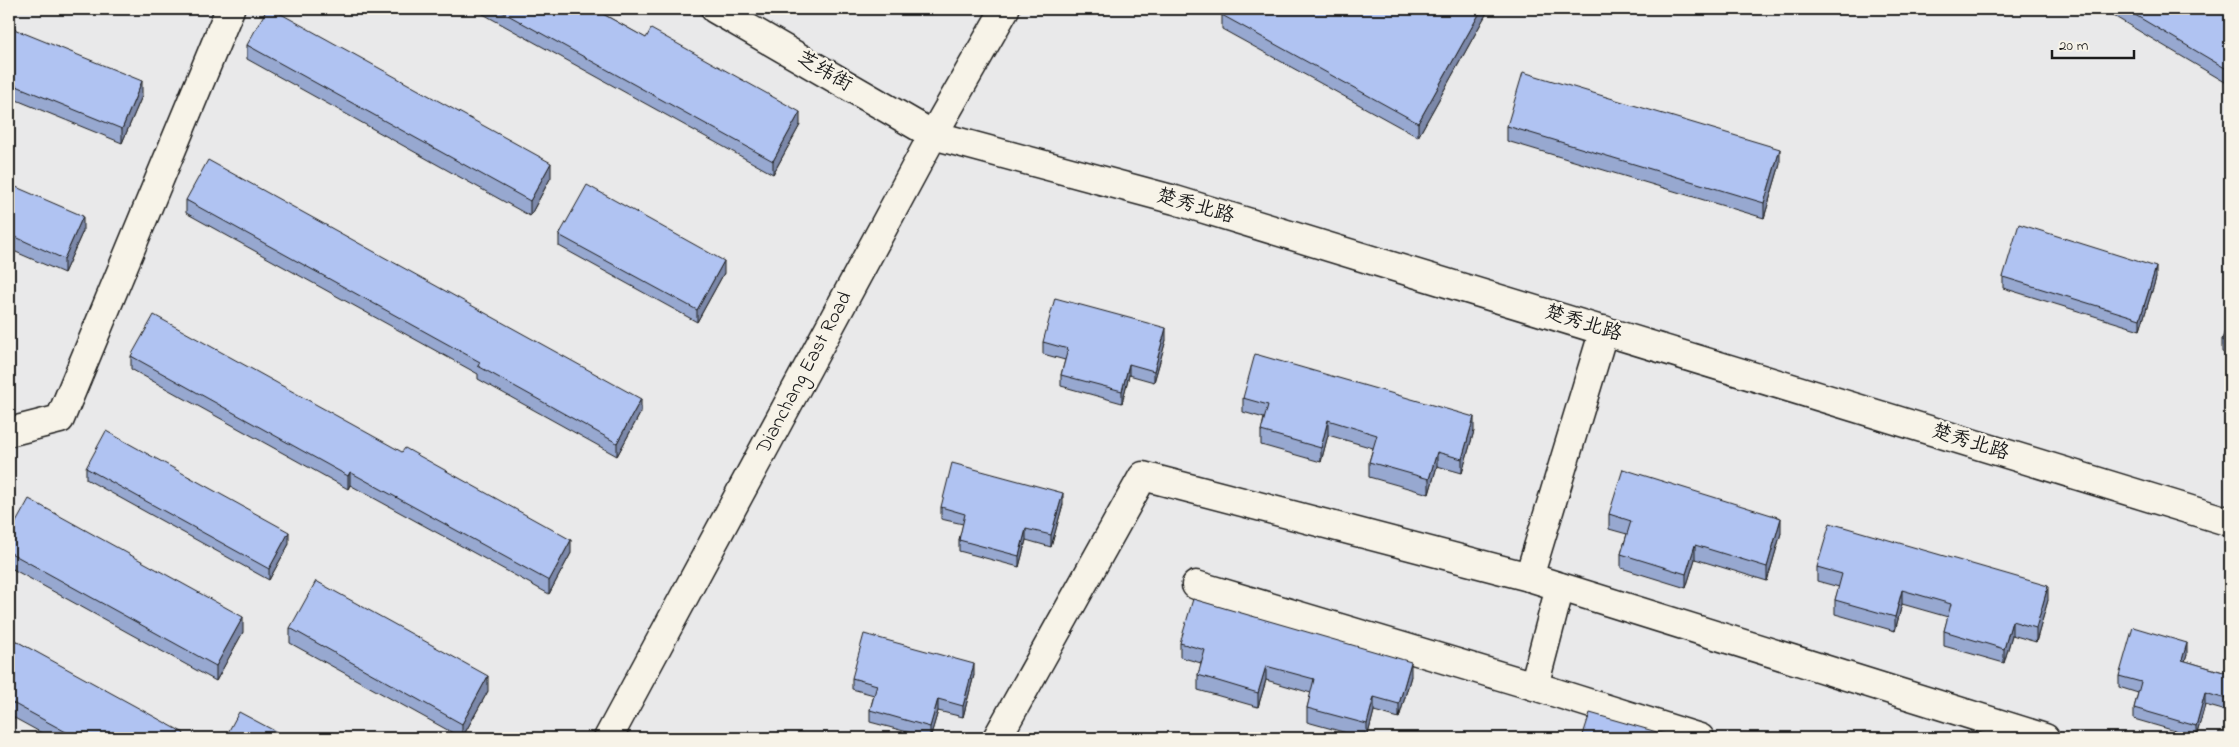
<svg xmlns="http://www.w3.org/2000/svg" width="2239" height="747" font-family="'Indie Flower','LXGW WenKai TC',sans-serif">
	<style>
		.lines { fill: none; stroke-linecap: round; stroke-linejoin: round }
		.minor-casing { stroke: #1c1c1c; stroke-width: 31 }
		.minor { stroke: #f7f3e8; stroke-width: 28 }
		.wall { fill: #97a8d0; stroke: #1c1c1c }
		.shaded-wall { fill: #7b88a9; stroke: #1c1c1c }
		.building { fill: #b0c3f2; stroke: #1c1c1c }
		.labels { text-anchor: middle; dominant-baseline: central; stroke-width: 5; stroke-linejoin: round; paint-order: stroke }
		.street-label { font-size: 20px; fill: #1c1c1c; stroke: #f7f3e8 }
	</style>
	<rect width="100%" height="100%" fill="#e9e9ea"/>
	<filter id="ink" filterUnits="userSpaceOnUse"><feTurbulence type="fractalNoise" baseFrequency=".02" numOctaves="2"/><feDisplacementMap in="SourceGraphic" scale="10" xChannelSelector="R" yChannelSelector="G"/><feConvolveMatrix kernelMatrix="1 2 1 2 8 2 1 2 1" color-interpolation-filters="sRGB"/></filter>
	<g filter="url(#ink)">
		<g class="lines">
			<defs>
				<g id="minor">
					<path d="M 715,9 L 933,135 L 1175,200 L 2230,522"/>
					<path d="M 9,432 L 60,419 L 230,9"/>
					<path d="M 1529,577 L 1604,330"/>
					<path d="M 1196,585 L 1534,686 L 1700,738"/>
					<path d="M 1534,686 L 1560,587"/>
					<path d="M 608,738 L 933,135 L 1005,9"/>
					<path d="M 997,738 L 1143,476 L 1529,577 L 2045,738"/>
				</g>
			</defs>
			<use href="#minor" class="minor-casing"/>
			<use href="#minor" class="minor"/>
		</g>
		<g class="wall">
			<path d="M 474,9 L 594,9 L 800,125 L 773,174 Z"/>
			<path d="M 1489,9 L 1418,137 L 1222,29 L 1222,15 Z"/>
			<path d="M 2112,9 L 2230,9 L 2230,85 L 2112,15 Z"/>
			<path d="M 9,27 L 142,96 L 122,143 L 9,97 Z"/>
			<path d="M 247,45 L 551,177 L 530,216 L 247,59 Z"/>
			<path d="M 1507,126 L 1780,164 L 1764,218 L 1507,141 Z"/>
			<path d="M 9,184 L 83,231 L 64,273 L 9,249 Z"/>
			<path d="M 186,200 L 641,412 L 617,456 L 478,379 L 478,374 L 186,213 Z"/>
			<path d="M 559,235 L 724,273 L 697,322 L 559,246 Z"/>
			<path d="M 2003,277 L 2156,278 L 2140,330 L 2003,288 Z"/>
			<path d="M 2230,315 L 2230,354 L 2222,352 L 2222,340 Z"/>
			<path d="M 1166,340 L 1154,382 L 1129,375 L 1122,403 L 1061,386 L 1061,375 L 1065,360 L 1043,354 L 1043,342 Z"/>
			<path d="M 131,356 L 571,553 L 549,594 L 350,485 L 348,489 L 131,369 Z"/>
			<path d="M 1243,398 L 1474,431 L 1462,473 L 1437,466 L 1429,494 L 1369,477 L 1369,462 L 1373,448 L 1328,435 L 1321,462 L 1261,445 L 1261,431 L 1264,418 L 1243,412 Z"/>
			<path d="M 86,468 L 289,544 L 269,580 L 86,479 Z"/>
			<path d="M 1063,504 L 1051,547 L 1026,540 L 1019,567 L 959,551 L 959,540 L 963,524 L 941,519 L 941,507 Z"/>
			<path d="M 1609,514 L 1781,533 L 1767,581 L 1695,559 L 1686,588 L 1621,568 L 1621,554 L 1627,534 L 1609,529 Z"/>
			<path d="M 9,535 L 243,632 L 216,681 L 9,567 Z"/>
			<path d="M 1817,567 L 2048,600 L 2036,642 L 2012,635 L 2004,663 L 1944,646 L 1944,631 L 1948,617 L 1902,604 L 1895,631 L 1835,614 L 1835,600 L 1839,587 L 1817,581 Z"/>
			<path d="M 290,628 L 488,691 L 462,738 L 290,643 Z"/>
			<path d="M 9,637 L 184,738 L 51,738 L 9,715 Z"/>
			<path d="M 1180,643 L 1411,676 L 1399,718 L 1374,711 L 1367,738 L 1365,738 L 1307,722 L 1307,708 L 1311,693 L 1266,680 L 1258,707 L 1198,690 L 1198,675 L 1201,663 L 1180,657 Z"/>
			<path d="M 2187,655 L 2185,661 L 2230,674 L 2230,712 L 2205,705 L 2196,737 L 2134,719 L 2134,708 L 2138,693 L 2119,687 L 2119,676 Z"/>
			<path d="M 974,675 L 963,717 L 938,711 L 930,738 L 870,722 L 870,710 L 874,695 L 852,689 L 852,678 Z"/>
		</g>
		<g class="shaded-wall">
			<path d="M 1482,9 L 1489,9 L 1418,137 L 1418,123 Z"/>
			<path d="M 142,81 L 142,96 L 122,143 L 122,129 Z"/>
			<path d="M 800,112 L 800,125 L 773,174 L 773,161 Z"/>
			<path d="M 1780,149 L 1780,164 L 1764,218 L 1764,203 Z"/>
			<path d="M 551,163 L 551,177 L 530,216 L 530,201 Z"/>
			<path d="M 83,216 L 83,231 L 64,273 L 64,259 Z"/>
			<path d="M 724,261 L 724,273 L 697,322 L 697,310 Z"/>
			<path d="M 2156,267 L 2156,278 L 2140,330 L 2140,319 Z"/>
			<path d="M 1166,328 L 1166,340 L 1154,382 L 1154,371 Z"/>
			<path d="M 1129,364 L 1129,375 L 1122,403 L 1122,391 Z"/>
			<path d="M 641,399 L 641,412 L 617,456 L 617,443 Z"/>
			<path d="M 1474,417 L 1474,431 L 1462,473 L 1462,459 Z"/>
			<path d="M 1328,420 L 1328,435 L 1321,462 L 1321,448 Z"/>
			<path d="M 1437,452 L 1437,466 L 1429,494 L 1429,479 Z"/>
			<path d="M 350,472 L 350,485 L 348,489 L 348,476 Z"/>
			<path d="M 1063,493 L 1063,504 L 1051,547 L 1051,535 Z"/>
			<path d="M 1781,518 L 1781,533 L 1767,581 L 1767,567 Z"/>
			<path d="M 1026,529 L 1026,540 L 1019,567 L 1019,556 Z"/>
			<path d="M 289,532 L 289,544 L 269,580 L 269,569 Z"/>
			<path d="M 571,540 L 571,553 L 549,594 L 549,581 Z"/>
			<path d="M 1695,545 L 1695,559 L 1686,588 L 1686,574 Z"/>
			<path d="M 2048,586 L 2048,600 L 2036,642 L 2036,628 Z"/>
			<path d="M 1902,590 L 1902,604 L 1895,631 L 1895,617 Z"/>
			<path d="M 243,617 L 243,632 L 216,681 L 216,666 Z"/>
			<path d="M 2012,621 L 2012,635 L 2004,663 L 2004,649 Z"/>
			<path d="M 2187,643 L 2187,655 L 2182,671 L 2182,660 Z"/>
			<path d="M 1411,662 L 1411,676 L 1399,718 L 1399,704 Z"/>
			<path d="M 974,664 L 974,675 L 963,717 L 963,706 Z"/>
			<path d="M 1266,666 L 1266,680 L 1258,707 L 1258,693 Z"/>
			<path d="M 488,676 L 488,691 L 462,738 L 462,724 Z"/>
			<path d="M 2205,693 L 2205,705 L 2196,737 L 2196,726 Z"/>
			<path d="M 1374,697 L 1374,711 L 1367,738 L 1367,724 Z"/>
			<path d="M 938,699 L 938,711 L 930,738 L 930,727 Z"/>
		</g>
		<g class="building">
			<path d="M 267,9 L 272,9 L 551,163 L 530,201 L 247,45 Z"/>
			<path d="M 497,9 L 594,9 L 646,38 L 651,29 L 800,112 L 773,161 Z"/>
			<path d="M 1226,9 L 1482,9 L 1418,123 L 1222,15 Z"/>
			<path d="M 2125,9 L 2230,9 L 2230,71 Z"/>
			<path d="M 9,27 L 142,81 L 122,129 L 9,83 Z"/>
			<path d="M 1523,72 L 1780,149 L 1764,203 L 1507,126 Z"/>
			<path d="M 208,160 L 641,399 L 617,443 L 478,366 L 480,362 L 186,200 Z"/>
			<path d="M 9,184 L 83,216 L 64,259 L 9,234 Z"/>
			<path d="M 587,185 L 724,261 L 697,310 L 559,235 Z"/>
			<path d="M 2019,224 L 2156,267 L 2140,319 L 2003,277 Z"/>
			<path d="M 1055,298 L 1166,328 L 1154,371 L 1129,364 L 1122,391 L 1061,375 L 1068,349 L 1043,342 Z"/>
			<path d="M 154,315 L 402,452 L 405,448 L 571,540 L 549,581 L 350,472 L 348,476 L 131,356 Z"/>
			<path d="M 2230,315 L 2230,343 L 2222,340 Z"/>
			<path d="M 1255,354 L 1474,417 L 1462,459 L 1437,452 L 1429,479 L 1369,462 L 1377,435 L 1328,420 L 1321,448 L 1261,431 L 1268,405 L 1243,398 Z"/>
			<path d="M 106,431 L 289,532 L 269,569 L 86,468 Z"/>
			<path d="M 952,463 L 1063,493 L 1051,535 L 1026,529 L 1019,556 L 959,540 L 965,514 L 941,507 Z"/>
			<path d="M 1623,469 L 1781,518 L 1767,567 L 1695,545 L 1686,574 L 1621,554 L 1631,521 L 1609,514 Z"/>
			<path d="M 29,499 L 243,617 L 216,666 L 9,552 L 9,535 Z"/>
			<path d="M 1830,523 L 2048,586 L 2036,628 L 2012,621 L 2004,649 L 1944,631 L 1951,604 L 1902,590 L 1895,617 L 1835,600 L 1842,574 L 1817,567 Z"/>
			<path d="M 316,581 L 488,676 L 462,724 L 290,628 Z"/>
			<path d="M 1193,599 L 1411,662 L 1399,704 L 1374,697 L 1367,724 L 1307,708 L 1314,679 L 1266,666 L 1258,693 L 1198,675 L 1205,650 L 1180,643 Z"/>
			<path d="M 2133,627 L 2187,643 L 2182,660 L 2230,674 L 2230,700 L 2205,693 L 2196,726 L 2134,708 L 2141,682 L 2119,676 Z"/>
			<path d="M 864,634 L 974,664 L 963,706 L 938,699 L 930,727 L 870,710 L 877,685 L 852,678 Z"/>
			<path d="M 9,637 L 184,733 L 181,738 L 77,738 L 9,701 Z"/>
			<path d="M 239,712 L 288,738 L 225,738 Z"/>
			<path d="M 1590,713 L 1678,738 L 1582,738 Z"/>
		</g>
	</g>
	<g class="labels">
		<g class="street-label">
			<text transform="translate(824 72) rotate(30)">芝纬街</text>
			<text transform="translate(1195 207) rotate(16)">楚秀北路</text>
			<text transform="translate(1583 324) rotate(17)">楚秀北路</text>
			<text transform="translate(805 373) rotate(-62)">Dianchang East Road</text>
			<text transform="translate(1970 443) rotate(17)">楚秀北路</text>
		</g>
	</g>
	<rect width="2239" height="747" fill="none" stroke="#f7f3e8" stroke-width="30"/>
	<rect x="15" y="15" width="2209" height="717" fill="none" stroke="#1c1c1c" stroke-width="2" filter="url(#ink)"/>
	<path d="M2052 50v8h82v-8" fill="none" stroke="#1c1c1c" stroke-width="2.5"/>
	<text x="2059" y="50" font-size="15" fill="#1c1c1c" stroke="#f7f3e8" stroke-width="4" paint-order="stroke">20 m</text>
</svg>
